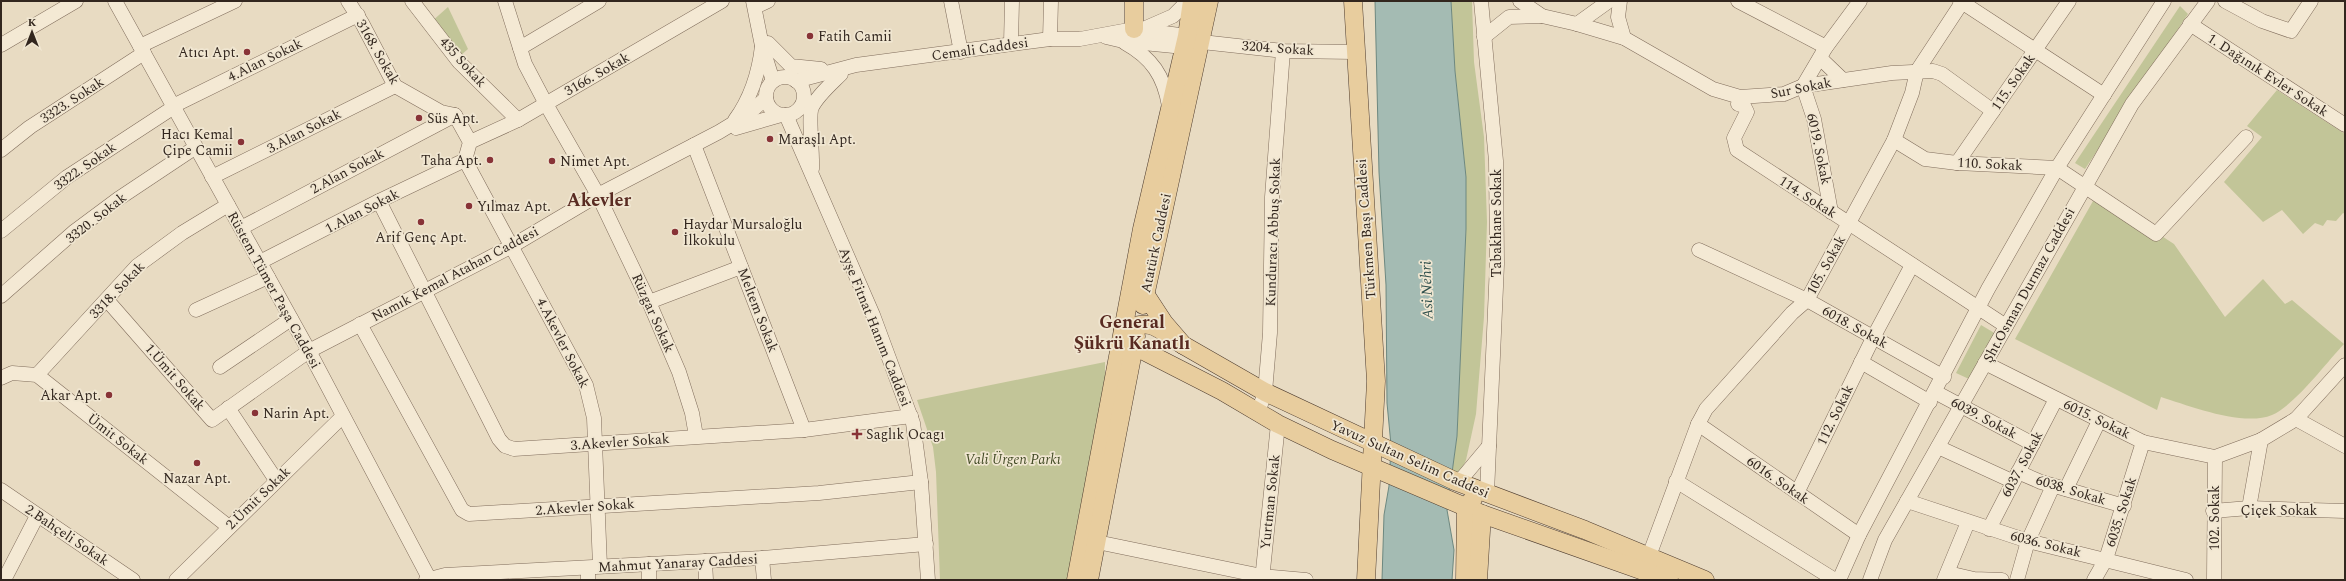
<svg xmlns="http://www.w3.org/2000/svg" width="2346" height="581" font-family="Spectral,serif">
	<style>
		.green { fill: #c2c598 }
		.water { fill: #a4bbb3; stroke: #6d8880 }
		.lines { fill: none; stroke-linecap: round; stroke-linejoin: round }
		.minor-casing { stroke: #806d5c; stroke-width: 15 }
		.major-casing { stroke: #4e3c2f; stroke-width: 19 }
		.minor { stroke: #f4e9d4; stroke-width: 14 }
		.major { stroke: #e8cd9e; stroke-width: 18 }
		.poi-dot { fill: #883337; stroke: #f0e6d1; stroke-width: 1.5 }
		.labels { text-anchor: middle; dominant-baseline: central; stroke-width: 3.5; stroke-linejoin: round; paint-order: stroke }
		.poi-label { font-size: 14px; fill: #32261e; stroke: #f0e6d1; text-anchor: start }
		.street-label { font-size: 14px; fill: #32261e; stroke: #f0e6d1 }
		.park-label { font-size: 14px; font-style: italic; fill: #444c27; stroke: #f0e6d1 }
		.water-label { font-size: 15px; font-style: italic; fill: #2f504c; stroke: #f0e6d1 }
		.district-label { font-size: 18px; font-weight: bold; fill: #592b22; stroke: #f0e6d1 }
	</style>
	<rect width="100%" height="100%" fill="#e8dbc2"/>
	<g class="green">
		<path d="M 1451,1 L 1472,1 L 1474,62 L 1484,137 L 1487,222 L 1484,317 L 1476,414 L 1466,460 L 1459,476 L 1452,473 L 1457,436 L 1466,229 L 1466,177 L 1455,71 Z"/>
		<path d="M 2180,6 L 2188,14 L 2085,169 L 2075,163 Z"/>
		<path d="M 448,7 L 468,49 L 460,56 L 430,23 Z"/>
		<path d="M 2277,90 L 2345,134 L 2345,214 L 2343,213 L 2336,221 L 2327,220 L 2323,226 L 2315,223 L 2303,234 L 2282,210 L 2263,222 L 2224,182 L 2262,137 L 2247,126 Z"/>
		<path d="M 2097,194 L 2174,244 L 2225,317 L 2263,279 L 2285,304 L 2292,300 L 2344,344 C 2326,363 2295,405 2272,415 C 2243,427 2190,406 2161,397 L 2157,410 L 2015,339 Z"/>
		<path d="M 1981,325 L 1996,334 L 1969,379 L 1956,373 Z"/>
		<path d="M 1105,362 L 1105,387 L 1067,580 L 940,580 L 936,472 L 933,447 L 917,400 Z"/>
	</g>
	<path class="water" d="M 1375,1 L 1451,1 L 1455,71 L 1466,177 L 1466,229 L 1457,436 L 1447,510 L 1454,550 L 1452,580 L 1382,580 L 1384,515 L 1389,486 L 1391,445 L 1387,403 L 1386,285 L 1379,172 Z"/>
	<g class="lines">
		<defs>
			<g id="minor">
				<path d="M 115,1 L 309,351 L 430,580"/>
				<path d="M 348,1 L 362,23 L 395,86 L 441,112 L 455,115 L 470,142 L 465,160 L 586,385 L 594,418 L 600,566"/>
				<path d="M 412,1 L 459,62 L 518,120"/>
				<path d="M 505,1 L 525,64 L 546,104 L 598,195 L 649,302 L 679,372 L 692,413 L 696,436"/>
				<path d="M 753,1 L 762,46 L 773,81"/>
				<path d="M 951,1 L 961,52"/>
				<path d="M 1481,1 L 1496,161 L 1497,264 L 1487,493"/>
				<path d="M 1520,1 L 1542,16 L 1577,24 L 1624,38 L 1713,89 L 1740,97 L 1784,94 L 1803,86 L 1892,73 L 1933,71 L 1942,74 L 1993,111"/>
				<path d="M 1620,1 L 1618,17 L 1624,38"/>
				<path d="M 1738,1 L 1826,47"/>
				<path d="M 1960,1 L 2104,95"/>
				<path d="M 2225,1 L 2262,21 L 2291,31 L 2311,1"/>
				<path d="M 755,7 L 768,1"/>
				<path d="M 1577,24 L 1609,1"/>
				<path d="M 2190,24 L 2345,125"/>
				<path d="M 1141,30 L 1173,16 L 1188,1"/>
				<path d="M 1106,37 L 1123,41 L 1184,47 L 1194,44"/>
				<path d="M 1484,37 L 1509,17 L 1542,16"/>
				<path d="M 1050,39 L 1051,1"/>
				<path d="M 768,43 L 791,66 L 821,69"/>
				<path d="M 1011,43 L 1012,1"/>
				<path d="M 1125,43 C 1152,58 1164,76 1169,106"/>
				<path d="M 1,45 L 76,1"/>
				<path d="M 140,46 L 235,1"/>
				<path d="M 520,48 L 599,1"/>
				<path d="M 1820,58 L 1843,80"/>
				<circle cx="785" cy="96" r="19"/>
				<path d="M 796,81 L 856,65 L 1050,39 L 1080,39 L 1134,29 L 1187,36 L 1202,42 L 1283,51 L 1355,52"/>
				<path d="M 1738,104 L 1744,106 L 1747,112 L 1734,138 L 1737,150 L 2006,326"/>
				<path d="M 173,106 L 358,15"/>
				<path d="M 786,115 L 873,315 L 913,423 L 921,482 L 928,580"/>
				<path d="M 735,120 C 751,98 759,72 762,46"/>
				<path d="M 736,128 L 781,115"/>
				<path d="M 1894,140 L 1925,159 L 1957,163 L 2057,168 L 2156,234 L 2246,137"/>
				<path d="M 470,142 L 518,120 L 722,1"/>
				<path d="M 694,145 L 804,430"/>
				<path d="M 1,150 L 30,127 L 144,53"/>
				<path d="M 1957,163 L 2069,1"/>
				<path d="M 812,169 C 813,155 808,115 812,107 C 818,95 831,84 841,74"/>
				<path d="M 212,177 L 395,86"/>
				<path d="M 379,201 L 499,439 L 505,446 L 514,449 L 804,430 L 911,416"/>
				<path d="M 1831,212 L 1814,119 L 1803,86 L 1826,47 L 1860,1"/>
				<path d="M 241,228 L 455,115"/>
				<path d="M 1,231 L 67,177 L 174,107"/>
				<path d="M 1699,250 L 1807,300 L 1944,377"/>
				<path d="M 260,262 L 379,201 L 465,160"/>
				<path d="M 1,296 L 75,231 L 118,199 L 196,147"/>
				<path d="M 107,300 L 212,420 L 309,351 L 512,246 L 598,195 L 719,132 L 747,115 L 766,98"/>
				<path d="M 649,302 L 741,267"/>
				<path d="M 196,310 L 268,277"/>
				<path d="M 360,324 L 462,510 L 469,514 L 819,493 L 921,482"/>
				<path d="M 1861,362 L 1930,402"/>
				<path d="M 1985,363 L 2143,442 L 2215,457 L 2261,440 L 2296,419 L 2345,365"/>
				<path d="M 220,367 L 291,319"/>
				<path d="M 37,375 L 137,266 L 182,233 L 228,205"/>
				<path d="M 1,378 L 12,373 L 37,375 L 229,527"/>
				<path d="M 1935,392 L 2033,444"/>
				<path d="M 228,408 L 276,480"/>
				<path d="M 1258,413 L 1265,392 L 1270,333 L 1272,197 L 1283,51"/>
				<path d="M 2296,419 L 2345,446"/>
				<path d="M 1698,424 L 1859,535"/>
				<path d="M 1938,447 L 2012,481"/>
				<path d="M 2018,472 L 2041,482 L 2124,506"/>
				<path d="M 1676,481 L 1835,580"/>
				<path d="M 1458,483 L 1489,446"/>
				<path d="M 2066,489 L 2099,421"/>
				<path d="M 1,490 L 133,580"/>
				<path d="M 1797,493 L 1874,336 L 1912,265"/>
				<path d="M 1907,501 L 2028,541 L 2186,580"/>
				<path d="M 2249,508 L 2261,440"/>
				<path d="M 2213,511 L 2249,508 L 2345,511"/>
				<path d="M 1989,529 L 2056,399"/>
				<path d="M 1097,542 L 1262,576 L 1306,580"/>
				<path d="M 1649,556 L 1698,424 L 1706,409 L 1792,313 L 1807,300 L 1894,140 L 1912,93 L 1917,71 L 1963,1"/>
				<path d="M 762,558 L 764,580"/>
				<path d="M 705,561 L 706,580"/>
				<path d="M 649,564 L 649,580"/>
				<path d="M 588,568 L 588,580"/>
				<path d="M 1948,573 L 1974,579 L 2002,580"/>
				<path d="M 4,580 L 37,516"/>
				<path d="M 176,580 L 342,417"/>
				<path d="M 426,580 L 445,575 L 762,558 L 926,544"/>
				<path d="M 1262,580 L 1278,424"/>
				<path d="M 1839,580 L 1859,535 L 1988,289 L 2057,168 L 2164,1"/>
				<path d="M 1870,580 L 1885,540 L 2132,104 L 2208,1"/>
				<path d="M 1944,580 L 1968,522"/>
				<path d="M 2017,580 L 2028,541 L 2053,486"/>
				<path d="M 2094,580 L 2106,559 L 2143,442"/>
				<path d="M 2214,580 L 2215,457"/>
			</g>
			<g id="major">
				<path d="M 1353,1 L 1376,381 L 1366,580"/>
				<path d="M 1134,29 L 1134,1"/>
				<path d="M 1145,294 L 1164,323 L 1183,345 L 1265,392 L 1455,481 L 1585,530 L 1705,580"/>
				<path d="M 1143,305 L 1209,1"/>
				<path d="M 1183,345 C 1158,329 1153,317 1123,330 L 1134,346 L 1222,391 L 1278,424 L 1332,450 L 1482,514 L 1669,580"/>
				<path d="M 1076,580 L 1142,229 L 1187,36 L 1192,1"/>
				<path d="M 1089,580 L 1136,336"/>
				<path d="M 1465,580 L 1466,507 L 1473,499"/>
				<path d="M 1478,580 L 1482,514"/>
			</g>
		</defs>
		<use href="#minor" class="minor-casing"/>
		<use href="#major" class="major-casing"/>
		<use href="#minor" class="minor"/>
		<use href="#major" class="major"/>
	</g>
	<g class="poi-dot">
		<circle cx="810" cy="36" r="4"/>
		<circle cx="247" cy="52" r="4"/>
		<circle cx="419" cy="118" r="4"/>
		<circle cx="770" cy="139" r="4"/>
		<circle cx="241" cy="142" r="4"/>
		<circle cx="490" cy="160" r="4"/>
		<circle cx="552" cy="161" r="4"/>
		<circle cx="469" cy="206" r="4"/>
		<circle cx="421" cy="222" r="4"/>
		<circle cx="675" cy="232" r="4"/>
		<circle cx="109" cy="395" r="4"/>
		<circle cx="255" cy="413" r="4"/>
		<path d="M855 428h4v4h4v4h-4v4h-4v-4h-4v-4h4z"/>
		<circle cx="197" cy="463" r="4"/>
	</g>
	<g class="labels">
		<g class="poi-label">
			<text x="818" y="36">Fatih Camii</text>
			<text x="239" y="52" text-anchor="end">Atıcı Apt.</text>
			<text x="427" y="118">Süs Apt.</text>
			<text x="233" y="134" text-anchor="end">Hacı Kemal<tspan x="233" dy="16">Çipe Camii</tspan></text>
			<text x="778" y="139">Maraşlı Apt.</text>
			<text x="482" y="160" text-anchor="end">Taha Apt.</text>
			<text x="560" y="161">Nimet Apt.</text>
			<text x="477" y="206">Yılmaz Apt.</text>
			<text x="683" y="224">Haydar Mursaloğlu<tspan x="683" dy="16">İlkokulu</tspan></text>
			<text x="421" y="237" text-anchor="middle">Arif Genç Apt.</text>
			<text x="101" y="395" text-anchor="end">Akar Apt.</text>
			<text x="263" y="413">Narin Apt.</text>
			<text x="866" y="434">Saglık Ocagı</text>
			<text x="197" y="478" text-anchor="middle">Nazar Apt.</text>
		</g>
		<g class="street-label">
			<text transform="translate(1278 48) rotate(4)">3204. Sokak</text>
			<text transform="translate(980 49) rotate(-8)">Cemali Caddesi</text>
			<text transform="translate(378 52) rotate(60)">3168. Sokak</text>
			<text transform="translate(265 60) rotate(-26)">4.Alan Sokak</text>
			<text transform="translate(463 62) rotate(48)">435 Sokak</text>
			<text transform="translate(597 74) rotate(-30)">3166. Sokak</text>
			<text transform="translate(2268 75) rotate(33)">1. Dağınık Evler Sokak</text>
			<text transform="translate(2013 82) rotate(-55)">115. Sokak</text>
			<text transform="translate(1801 88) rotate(-11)">Sur Sokak</text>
			<text transform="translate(72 100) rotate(-33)">3323. Sokak</text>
			<text transform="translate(304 131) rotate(-27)">3.Alan Sokak</text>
			<text transform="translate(1819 149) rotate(78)">6019. Sokak</text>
			<text transform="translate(1990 164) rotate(3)">110. Sokak</text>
			<text transform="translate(85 166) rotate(-35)">3322. Sokak</text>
			<text transform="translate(347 171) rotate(-28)">2.Alan Sokak</text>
			<text transform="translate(1808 197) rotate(33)">114. Sokak</text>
			<text transform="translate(362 211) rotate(-27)">1.Alan Sokak</text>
			<text transform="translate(96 218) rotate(-38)">3320. Sokak</text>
			<text transform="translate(1496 223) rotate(-90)">Tabakhane Sokak</text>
			<text transform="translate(1366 229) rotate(-94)">Türkmen Başı Caddesi</text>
			<text transform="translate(1273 232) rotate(-88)">Kunduracı Abbuş Sokak</text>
			<text transform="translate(1156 243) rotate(-78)">Atatürk Caddesi</text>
			<text transform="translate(1826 265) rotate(-61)">105. Sokak</text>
			<text transform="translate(455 274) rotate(-28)">Namık Kemal Atahan Caddesi</text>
			<text transform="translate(2029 285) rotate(-61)">Şht.Osman Durmaz Caddesi</text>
			<text transform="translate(117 290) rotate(-46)">3318. Sokak</text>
			<text transform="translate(274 290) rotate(61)">Rüstem Tümer Paşa Caddesi</text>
			<text transform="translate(758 310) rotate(69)">Meltem Sokak</text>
			<text transform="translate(653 313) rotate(66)">Rüzgar Sokak</text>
			<text transform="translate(875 327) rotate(68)">Ayşe Fitnat Hanım Caddesi</text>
			<text transform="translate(1855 327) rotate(29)">6018. Sokak</text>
			<text transform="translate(563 343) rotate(63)">4.Akevler Sokak</text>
			<text transform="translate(175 377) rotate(49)">1.Ümit Sokak</text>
			<text transform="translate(1835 415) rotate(-64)">112. Sokak</text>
			<text transform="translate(1984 418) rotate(28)">6039. Sokak</text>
			<text transform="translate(2097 419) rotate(26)">6015. Sokak</text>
			<text transform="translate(118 439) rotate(38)">Ümit Sokak</text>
			<text transform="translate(620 442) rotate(-4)">3.Akevler Sokak</text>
			<text transform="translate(1410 459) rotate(24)">Yavuz Sultan Selim Caddesi</text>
			<text transform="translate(2022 464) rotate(-62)">6037. Sokak</text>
			<text transform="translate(1778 480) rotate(35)">6016. Sokak</text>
			<text transform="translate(2071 490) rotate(17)">6038. Sokak</text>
			<text transform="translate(258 498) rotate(-44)">2.Ümit Sokak</text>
			<text transform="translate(1270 502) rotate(-84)">Yurtman Sokak</text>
			<text transform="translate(585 507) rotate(-4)">2.Akevler Sokak</text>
			<text x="2279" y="510">Çiçek Sokak</text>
			<text transform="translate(2121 512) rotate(-72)">6035. Sokak</text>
			<text transform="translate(2214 518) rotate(-90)">102. Sokak</text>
			<text transform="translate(67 535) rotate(34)">2.Bahçeli Sokak</text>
			<text transform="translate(2046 544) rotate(14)">6036. Sokak</text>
			<text transform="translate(678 563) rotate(-3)">Mahmut Yanaray Caddesi</text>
		</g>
		<g class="park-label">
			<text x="1013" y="459">Vali Ürgen Parkı</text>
		</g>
		<g class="water-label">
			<text transform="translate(1427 290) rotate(-92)">Asi Nehri</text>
		</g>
		<g class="district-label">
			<text x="599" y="200">Akevler</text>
			<text x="1132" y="322">General<tspan x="1132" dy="21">Şükrü Kanatlı</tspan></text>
		</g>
	</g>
	<rect width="2346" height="581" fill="none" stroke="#32261e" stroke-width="4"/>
	<g transform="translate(32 32)" stroke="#f0e6d1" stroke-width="3" paint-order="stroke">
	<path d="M0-3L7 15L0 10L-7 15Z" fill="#32261e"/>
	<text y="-6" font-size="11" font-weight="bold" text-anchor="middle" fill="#32261e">K</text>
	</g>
</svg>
